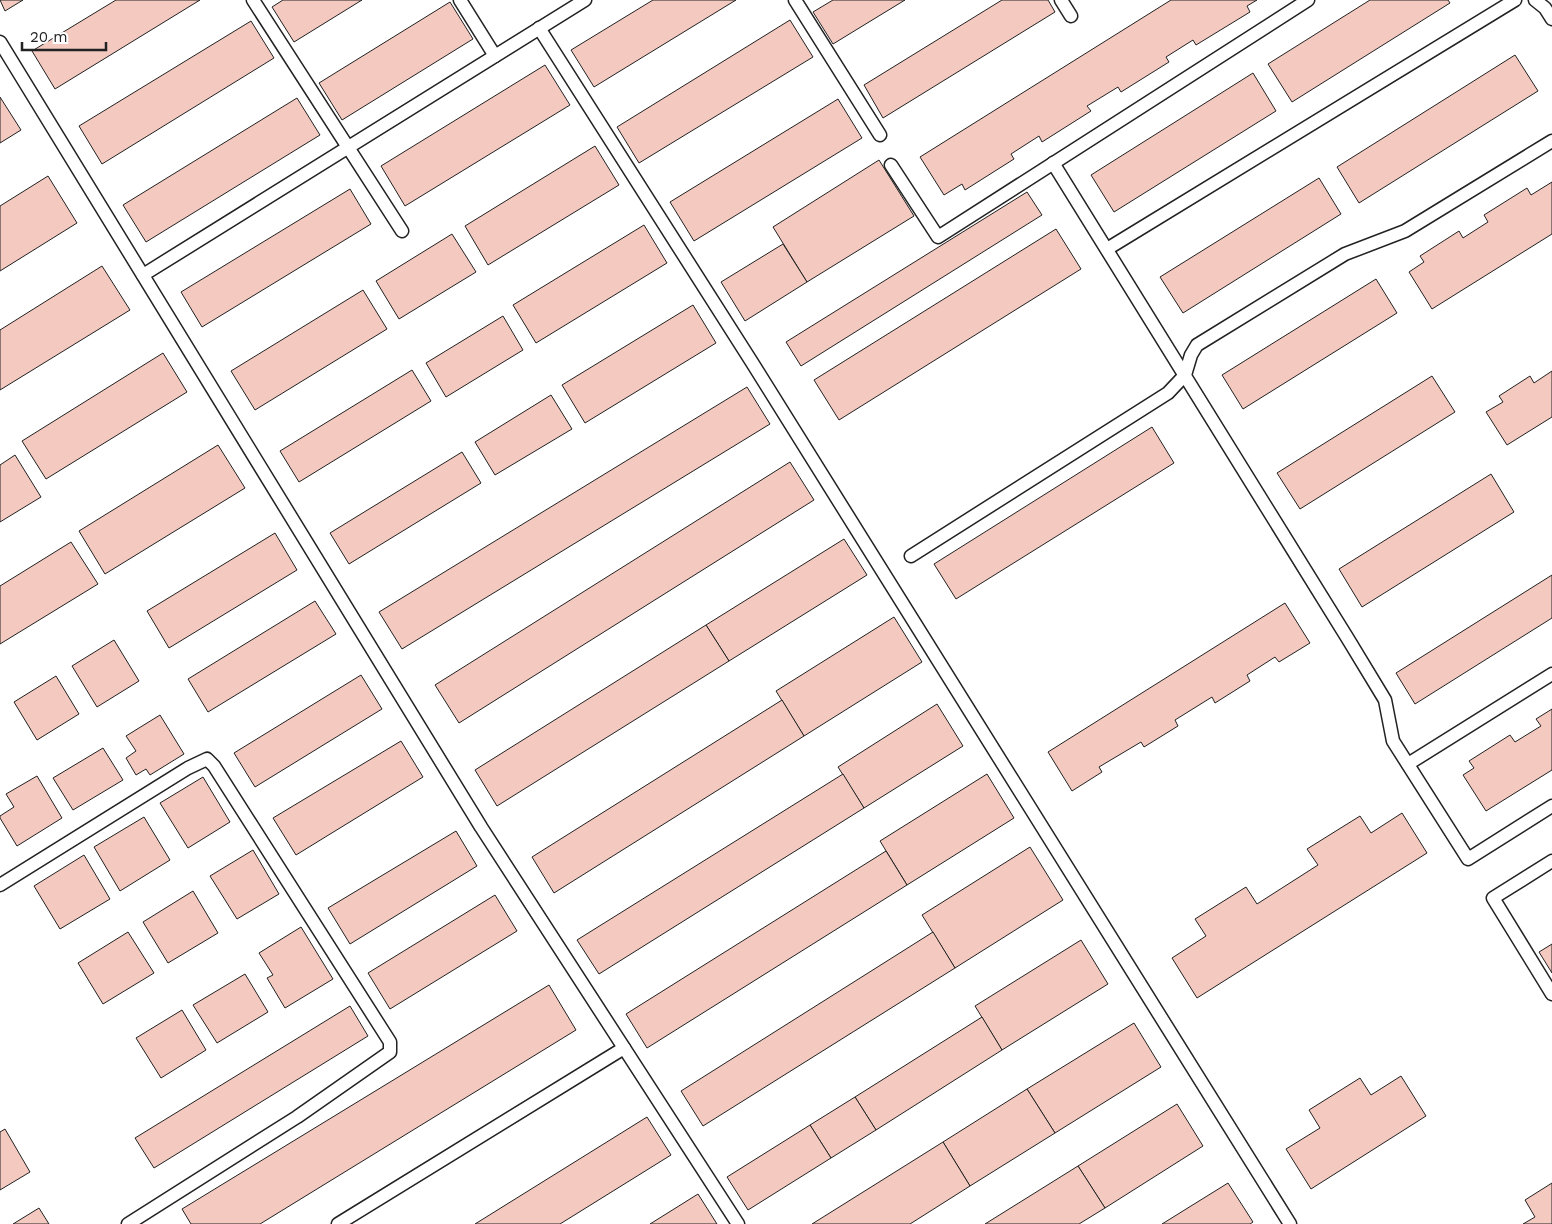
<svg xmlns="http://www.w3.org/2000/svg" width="1552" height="1224" font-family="'Work Sans',sans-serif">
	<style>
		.building { fill: #f3c9c0; stroke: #222 }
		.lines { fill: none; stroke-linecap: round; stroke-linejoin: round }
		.lane-casing { stroke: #222; stroke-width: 15 }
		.lane { stroke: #fff; stroke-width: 12 }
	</style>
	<rect width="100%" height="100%" fill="#fff"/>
	<g class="building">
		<path d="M 0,0 L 23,0 L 5,11 Z"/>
		<path d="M 116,0 L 200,0 L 55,89 L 32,51 Z"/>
		<path d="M 283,0 L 362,0 L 294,42 L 272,7 Z"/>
		<path d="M 653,0 L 736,0 L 594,87 L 571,50 Z"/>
		<path d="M 833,0 L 905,0 L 833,44 L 813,12 Z"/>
		<path d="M 1002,0 L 1048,0 L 1055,12 L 883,118 L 864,85 Z"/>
		<path d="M 1171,0 L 1257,0 L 1247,6 L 1250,12 L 1196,45 L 1193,40 L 1166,57 L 1169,62 L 1121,92 L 1118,87 L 1087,106 L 1091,111 L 1042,142 L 1039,136 L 1011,154 L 1014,159 L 965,190 L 962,184 L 944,195 L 920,157 Z"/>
		<path d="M 1370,0 L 1448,0 L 1450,3 L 1292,102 L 1268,64 Z"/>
		<path d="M 450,2 L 473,39 L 342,120 L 319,83 Z"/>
		<path d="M 790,20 L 813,57 L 639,163 L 617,127 Z"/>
		<path d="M 251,21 L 274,58 L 102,164 L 79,126 Z"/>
		<path d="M 1515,55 L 1538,91 L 1359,203 L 1337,167 Z"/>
		<path d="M 545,65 L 570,105 L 405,206 L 381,166 Z"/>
		<path d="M 1253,73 L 1276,111 L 1114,212 L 1091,175 Z"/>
		<path d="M 0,97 L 21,130 L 0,143 Z"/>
		<path d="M 297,98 L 320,135 L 146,242 L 123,205 Z"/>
		<path d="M 838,99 L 862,138 L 694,241 L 670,202 Z"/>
		<path d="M 595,146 L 619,185 L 488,265 L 465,226 Z"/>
		<path d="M 879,160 L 914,216 L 807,282 L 773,227 Z"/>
		<path d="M 48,176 L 77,223 L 0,271 L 0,206 Z"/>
		<path d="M 1319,178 L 1341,214 L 1183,313 L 1160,277 Z"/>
		<path d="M 1552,182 L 1552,234 L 1432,309 L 1409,272 L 1424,262 L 1420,256 L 1459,231 L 1463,238 L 1488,222 L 1484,215 L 1527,188 L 1531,195 Z"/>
		<path d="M 350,189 L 371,224 L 202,327 L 181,292 Z"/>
		<path d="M 1027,192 L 1042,215 L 801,366 L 786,342 Z"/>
		<path d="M 644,225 L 667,263 L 536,343 L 513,305 Z"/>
		<path d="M 1056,229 L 1081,269 L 839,420 L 814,380 Z"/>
		<path d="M 452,234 L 476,272 L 399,319 L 376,281 Z"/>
		<path d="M 783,244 L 807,282 L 745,321 L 721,282 Z"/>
		<path d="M 102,266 L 130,310 L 0,390 L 0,330 Z"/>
		<path d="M 1376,279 L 1397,313 L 1243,409 L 1222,375 Z"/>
		<path d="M 363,290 L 387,329 L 255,410 L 231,371 Z"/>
		<path d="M 693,305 L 716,343 L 585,423 L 562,385 Z"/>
		<path d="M 503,316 L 523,350 L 446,397 L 426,363 Z"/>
		<path d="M 163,353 L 187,392 L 46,479 L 22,441 Z"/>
		<path d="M 412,370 L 431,401 L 299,482 L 280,451 Z"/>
		<path d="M 1552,371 L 1552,417 L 1507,445 L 1486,412 L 1503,402 L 1499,396 L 1530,376 L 1534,383 Z"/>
		<path d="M 1432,376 L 1455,412 L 1300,509 L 1277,473 Z"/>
		<path d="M 747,387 L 770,424 L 402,649 L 379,612 Z"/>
		<path d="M 551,395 L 572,429 L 495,475 L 475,442 Z"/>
		<path d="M 1152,427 L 1174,463 L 956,599 L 934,564 Z"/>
		<path d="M 218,445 L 245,488 L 105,574 L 79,531 Z"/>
		<path d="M 462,452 L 481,483 L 349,564 L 330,533 Z"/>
		<path d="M 15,455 L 41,497 L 0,522 L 0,465 Z"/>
		<path d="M 790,462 L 814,500 L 459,723 L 435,685 Z"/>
		<path d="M 1491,474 L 1514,512 L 1362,607 L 1339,569 Z"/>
		<path d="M 275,533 L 297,570 L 169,648 L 147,611 Z"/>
		<path d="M 844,539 L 867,575 L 729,661 L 706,625 Z"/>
		<path d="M 71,542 L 98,584 L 0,644 L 0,586 Z"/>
		<path d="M 1552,575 L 1552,618 L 1415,704 L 1396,673 Z"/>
		<path d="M 315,601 L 336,634 L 208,712 L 188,679 Z"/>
		<path d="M 1285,603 L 1310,643 L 1279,662 L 1275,657 L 1247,675 L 1250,681 L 1215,703 L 1212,697 L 1175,720 L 1178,726 L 1144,747 L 1141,742 L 1099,767 L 1102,772 L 1072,791 L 1048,752 Z"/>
		<path d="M 894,617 L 922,662 L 804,736 L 776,691 Z"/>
		<path d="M 706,625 L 729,661 L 497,806 L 475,770 Z"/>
		<path d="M 114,640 L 139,681 L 97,707 L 72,666 Z"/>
		<path d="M 361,675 L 382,709 L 255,787 L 234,753 Z"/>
		<path d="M 56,676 L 79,714 L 37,740 L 14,702 Z"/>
		<path d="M 782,700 L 804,736 L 554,893 L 532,857 Z"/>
		<path d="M 937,704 L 963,746 L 864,808 L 838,767 Z"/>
		<path d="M 1552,709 L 1552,770 L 1486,811 L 1463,775 L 1474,768 L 1469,761 L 1510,735 L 1515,742 L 1541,726 L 1536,719 Z"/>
		<path d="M 160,715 L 184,754 L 150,775 L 146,769 L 136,775 L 126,758 L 136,751 L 126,736 Z"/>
		<path d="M 401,741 L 423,777 L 296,855 L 273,818 Z"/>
		<path d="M 103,748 L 123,780 L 73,810 L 53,778 Z"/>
		<path d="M 843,774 L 864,808 L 599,974 L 577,940 Z"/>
		<path d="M 987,774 L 1014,818 L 907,885 L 880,841 Z"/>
		<path d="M 37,776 L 62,818 L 17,846 L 0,818 L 0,816 L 14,807 L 6,794 Z"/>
		<path d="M 203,777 L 230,822 L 188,848 L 160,803 Z"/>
		<path d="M 1402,813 L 1427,853 L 1197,998 L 1172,958 L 1206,936 L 1195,919 L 1246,887 L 1257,904 L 1318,865 L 1307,849 L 1360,816 L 1371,833 Z"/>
		<path d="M 144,817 L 170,860 L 120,891 L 94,847 Z"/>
		<path d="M 456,831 L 477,866 L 350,944 L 328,908 Z"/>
		<path d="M 1030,847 L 1063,900 L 955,968 L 922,915 Z"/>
		<path d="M 253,850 L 279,894 L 237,919 L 210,876 Z"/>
		<path d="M 886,851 L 907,885 L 647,1048 L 626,1014 Z"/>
		<path d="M 84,855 L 110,899 L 60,929 L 34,886 Z"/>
		<path d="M 193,891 L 218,933 L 168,963 L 143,922 Z"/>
		<path d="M 495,895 L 517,931 L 390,1009 L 368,973 Z"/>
		<path d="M 301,927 L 333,979 L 285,1008 L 267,978 L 273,975 L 259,953 Z"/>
		<path d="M 128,932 L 154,973 L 103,1004 L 78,963 Z"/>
		<path d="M 933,932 L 955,968 L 703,1126 L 681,1091 Z"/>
		<path d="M 1081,940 L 1108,984 L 1002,1050 L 975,1006 Z"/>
		<path d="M 1552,944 L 1552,973 L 1539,952 Z"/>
		<path d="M 245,974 L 268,1012 L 217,1043 L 193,1005 Z"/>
		<path d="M 549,985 L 576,1030 L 260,1224 L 191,1224 L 182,1209 Z"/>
		<path d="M 350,1006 L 368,1036 L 154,1168 L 135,1138 Z"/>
		<path d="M 182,1010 L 206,1050 L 161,1078 L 136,1038 Z"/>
		<path d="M 982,1017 L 1002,1050 L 876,1130 L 855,1097 Z"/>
		<path d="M 1134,1023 L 1161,1067 L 1055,1133 L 1027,1089 Z"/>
		<path d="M 1401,1076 L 1426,1116 L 1311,1189 L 1286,1149 L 1320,1128 L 1309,1110 L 1360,1078 L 1371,1095 Z"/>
		<path d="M 1027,1089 L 1055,1133 L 970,1186 L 943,1142 Z"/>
		<path d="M 855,1097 L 876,1130 L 831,1158 L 810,1125 Z"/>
		<path d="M 1177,1104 L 1203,1146 L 1105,1208 L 1078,1166 Z"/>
		<path d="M 647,1117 L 671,1155 L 560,1224 L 475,1224 Z"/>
		<path d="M 810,1125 L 831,1158 L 748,1210 L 727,1177 Z"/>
		<path d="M 5,1129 L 30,1172 L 0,1190 L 0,1132 Z"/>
		<path d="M 943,1142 L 970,1186 L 910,1224 L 812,1224 Z"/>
		<path d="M 1078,1166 L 1105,1208 L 1079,1224 L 985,1224 Z"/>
		<path d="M 1228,1183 L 1253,1222 L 1250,1224 L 1162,1224 Z"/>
		<path d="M 1552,1183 L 1552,1224 L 1523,1224 L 1535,1217 L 1525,1200 Z"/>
		<path d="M 698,1194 L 717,1224 L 650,1224 Z"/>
		<path d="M 39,1208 L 49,1224 L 13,1224 Z"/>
	</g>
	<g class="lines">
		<defs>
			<g id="lane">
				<path d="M 253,0 L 402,231"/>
				<path d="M 460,0 L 495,56"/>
				<path d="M 795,0 L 880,135"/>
				<path d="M 1061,0 L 1071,16"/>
				<path d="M 1535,0 L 1545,8 L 1552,19"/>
				<path d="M 539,28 L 753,364 L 1290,1224"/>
				<path d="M 0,42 L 481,827 L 738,1224"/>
				<path d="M 1053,163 L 1348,639 L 1385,700 L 1393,741 L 1468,859 L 1552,806"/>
				<path d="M 891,165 L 938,237 L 1308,0"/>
				<path d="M 1107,249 L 1515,0"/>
				<path d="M 143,275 L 585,0"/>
				<path d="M 911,556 L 1168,393 L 1185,375 L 1191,355 L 1197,345 L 1345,254 L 1405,231 L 1552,141"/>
				<path d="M 1408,764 L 1552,674"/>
				<path d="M 1552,861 L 1493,898 L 1552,994"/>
				<path d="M 0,885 L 188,768 L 207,759 L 214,766 L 390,1042 L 390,1052 L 297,1117 L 128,1224"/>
				<path d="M 338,1224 L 624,1048"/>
			</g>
		</defs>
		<use href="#lane" class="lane-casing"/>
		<use href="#lane" class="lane"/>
	</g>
	<path d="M22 42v8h84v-8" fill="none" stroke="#222222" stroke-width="2.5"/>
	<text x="30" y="42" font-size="15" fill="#222222" stroke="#ffffff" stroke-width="4" paint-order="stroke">20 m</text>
</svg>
